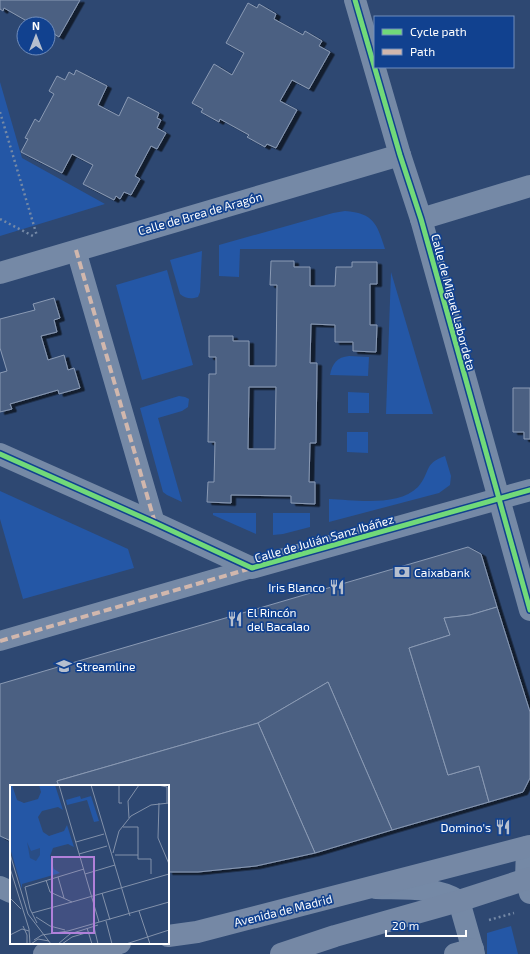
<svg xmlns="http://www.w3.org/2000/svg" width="530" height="954" font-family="'Exo 2',sans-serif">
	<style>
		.green { fill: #2457a6 }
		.building { fill: #4b6082; stroke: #8a9ab4; fill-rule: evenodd; filter: url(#shadow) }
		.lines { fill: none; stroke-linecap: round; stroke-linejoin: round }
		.path { stroke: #7589a6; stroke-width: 2.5; stroke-dasharray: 2 3; stroke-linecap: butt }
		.pedestrian { stroke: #7589a6; stroke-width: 20 }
		.minor { stroke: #7589a6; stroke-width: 22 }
		.tertiary { stroke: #7589a6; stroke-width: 22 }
		.primary { stroke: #7588a5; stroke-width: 22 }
		.quiet { stroke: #d1b7ad; stroke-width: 4; stroke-dasharray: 8 4; stroke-linecap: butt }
		.cycleway-casing { stroke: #11418f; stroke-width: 8 }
		.cycleway { stroke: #71d979; stroke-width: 5 }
		.labels { text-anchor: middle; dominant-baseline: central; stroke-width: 3.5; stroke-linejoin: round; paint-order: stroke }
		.street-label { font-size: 12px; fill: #fff; stroke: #11418f }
		.poi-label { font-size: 12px; fill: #fff; stroke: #11418f; text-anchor: start }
		.inset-road { fill: none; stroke: #8291aa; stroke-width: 1 }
		.view { fill: #b080d9; fill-opacity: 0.15; stroke: #b080d9; stroke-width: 2 }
		.inset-edge { fill: none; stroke: #fff; stroke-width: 2 }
	</style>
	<defs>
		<filter id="shadow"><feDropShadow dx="4.5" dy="2.5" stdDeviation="0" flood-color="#0009"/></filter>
	</defs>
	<rect width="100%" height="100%" fill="#2e4872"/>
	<g class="green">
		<path d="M 0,82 L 22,158 L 105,204 L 0,236 Z"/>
		<path d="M 345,211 C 373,213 377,223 385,249 L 240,249 L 239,277 L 219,276 L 219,245 L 333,213 Z"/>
		<path d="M 202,251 L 200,292 L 198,297 C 191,299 186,299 180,294 L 170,260 Z"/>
		<path d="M 167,270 L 193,365 L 142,380 L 116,285 Z"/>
		<path d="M 391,272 L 433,414 L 386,414 Z"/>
		<path d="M 349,356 L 369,357 L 368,376 L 330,375 C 332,364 337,357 349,356 Z"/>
		<path d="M 348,392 L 369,393 L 369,413 L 348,413 Z"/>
		<path d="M 179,396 L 185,397 L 189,399 L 188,407 L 182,411 L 158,418 L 182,502 L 167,495 L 163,492 L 140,408 Z"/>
		<path d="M 347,432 L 368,432 L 368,453 L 347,452 Z"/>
		<path d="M 445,456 L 451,476 L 450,485 L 439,493 L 329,522 L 329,499 C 355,500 398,507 418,487 C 431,472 423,464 445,456 Z"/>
		<path d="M 0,491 L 128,549 L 134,568 L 23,599 L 0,519 Z"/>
		<path d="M 213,513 L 256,513 L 256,534 L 213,515 Z"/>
		<path d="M 273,513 L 310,513 L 310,527 L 283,534 L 273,535 Z"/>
		<path d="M 511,926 L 518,954 L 487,954 L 487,933 Z"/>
	</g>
	<g class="building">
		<path d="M 0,0 L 80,0 L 59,37 L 51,32 L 48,36 L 48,24 L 32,24 L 4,8 L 3,11 L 0,9 Z"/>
		<path d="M 248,3 L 257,8 L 259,4 L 276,14 L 274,19 L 303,35 L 305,31 L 322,41 L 319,46 L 330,52 L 309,89 L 292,80 L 280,101 L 297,110 L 276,148 L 267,144 L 265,147 L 247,137 L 249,135 L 220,119 L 219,122 L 201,112 L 203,109 L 192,103 L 214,64 L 232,75 L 244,53 L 226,43 Z"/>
		<path d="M 76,70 L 107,86 L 98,105 L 119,116 L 128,97 L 159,113 L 157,118 L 161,120 L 157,128 L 166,133 L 157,149 L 151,146 L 135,176 L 140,179 L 131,195 L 124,192 L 120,199 L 116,196 L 114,200 L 83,184 L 93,165 L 72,154 L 62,173 L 21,152 L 28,139 L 25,138 L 35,119 L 39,122 L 54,94 L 49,91 L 57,76 L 65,80 L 69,72 L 74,75 Z"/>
		<path d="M 271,261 L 294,261 L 294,267 L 310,267 L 310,286 L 335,286 L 336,267 L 352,267 L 352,262 L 377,262 L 377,284 L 370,284 L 370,325 L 377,325 L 376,352 L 353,351 L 353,342 L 335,342 L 335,325 L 311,324 L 310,363 L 317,363 L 316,443 L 310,443 L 309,482 L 315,482 L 315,504 L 291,503 L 291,496 L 231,495 L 231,503 L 207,502 L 208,482 L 214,482 L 215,442 L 208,442 L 209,374 L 216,374 L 216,357 L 209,357 L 209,336 L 233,336 L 233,341 L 249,341 L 249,366 L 276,366 L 277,285 L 270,285 ZM 249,387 L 276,387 L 275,449 L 248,449 Z"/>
		<path d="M 54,298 L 60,318 L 54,320 L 57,332 L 41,336 L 48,360 L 64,355 L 68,370 L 74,368 L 80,388 L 59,394 L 58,390 L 10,404 L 12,409 L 0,412 L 0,373 L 7,371 L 0,348 L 0,319 L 35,310 L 33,304 Z"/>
		<path d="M 513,388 L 530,388 L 530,439 L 524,439 L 524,432 L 513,432 Z"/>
		<path d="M 468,547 L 481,554 L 497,607 L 470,615 L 444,618 L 450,635 L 409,648 L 448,775 L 479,766 L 489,802 L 392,830 L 328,682 L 258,723 L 57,781 L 59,786 L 11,786 L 11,841 L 0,836 L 0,684 Z"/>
		<path d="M 497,607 L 530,712 L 530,778 L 523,792 L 489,802 L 479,766 L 448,775 L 409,648 L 450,635 L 444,618 L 470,615 Z"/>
		<path d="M 328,682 L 392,830 L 315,853 L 258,723 Z"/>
		<path d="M 258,723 L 315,853 L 256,866 L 198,872 L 168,872 L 168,786 L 59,786 L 57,781 Z"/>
	</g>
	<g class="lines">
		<g class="path">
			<path d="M 0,112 L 37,236"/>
			<path d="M 0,219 L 33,236"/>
			<path d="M 489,920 L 514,913"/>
		</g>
		<g class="pedestrian">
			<path d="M 76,250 L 155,523"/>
			<path d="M 0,641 L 252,568"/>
		</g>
		<g class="minor">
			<path d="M 355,0 L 400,155 L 421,219 L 530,610"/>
			<path d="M 421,219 L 530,186"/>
			<path d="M 0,273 L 400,155"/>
			<path d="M 0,454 L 155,523 L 252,568 L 530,490"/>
			<path d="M 376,888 C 402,889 436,886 459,901 L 474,954"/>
			<path d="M 455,954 L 473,949"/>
		</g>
		<g class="tertiary">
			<path d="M 527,847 L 526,879 L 530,893"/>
			<path d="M 0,887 L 11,892"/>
		</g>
		<g class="primary">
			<path d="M 168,936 L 197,932 L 530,846"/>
			<path d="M 44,954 L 120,943"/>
			<path d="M 281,954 L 335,936 L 459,901 L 530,878"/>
		</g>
		<g class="quiet">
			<path d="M 76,250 L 155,523"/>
			<path d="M 0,641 L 252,568"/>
		</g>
		<defs>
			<g id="cycleway">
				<path d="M 355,0 L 400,155 L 421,219 L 530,610"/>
				<path d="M 0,454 L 155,523 L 252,568 L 530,490"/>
			</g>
		</defs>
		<use href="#cycleway" class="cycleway-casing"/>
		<use href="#cycleway" class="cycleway"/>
	</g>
	<defs>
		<symbol id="bank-bare" viewBox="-9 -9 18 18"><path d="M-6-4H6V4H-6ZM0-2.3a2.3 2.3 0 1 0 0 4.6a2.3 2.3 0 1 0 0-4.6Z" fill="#b6bfce" stroke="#11418f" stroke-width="2.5" paint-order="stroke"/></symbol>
		<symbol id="restaurant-bare" viewBox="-9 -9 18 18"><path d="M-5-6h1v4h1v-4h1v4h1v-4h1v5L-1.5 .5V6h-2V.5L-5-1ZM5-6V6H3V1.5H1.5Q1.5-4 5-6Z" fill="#b6bfce" stroke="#11418f" stroke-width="2.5" paint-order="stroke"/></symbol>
		<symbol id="school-bare" viewBox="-9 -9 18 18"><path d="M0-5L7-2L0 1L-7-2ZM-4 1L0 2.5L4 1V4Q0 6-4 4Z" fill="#b6bfce" stroke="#11418f" stroke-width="2.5" paint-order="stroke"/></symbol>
	</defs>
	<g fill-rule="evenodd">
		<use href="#bank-bare" x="391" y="561" width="22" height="22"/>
		<use href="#restaurant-bare" x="326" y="576" width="22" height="22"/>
		<use href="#restaurant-bare" x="224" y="608" width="22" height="22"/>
		<use href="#school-bare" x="53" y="655" width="22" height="22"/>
		<use href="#restaurant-bare" x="492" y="816" width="22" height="22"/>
	</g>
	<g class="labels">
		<g class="street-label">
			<text transform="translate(200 213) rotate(-16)">Calle de Brea de Aragón</text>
			<text transform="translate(454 302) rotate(75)">Calle de Miguel Labordeta</text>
			<text transform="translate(324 538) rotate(-16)">Calle de Julián Sanz Ibáñez</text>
			<text transform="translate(283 910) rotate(-14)">Avenida de Madrid</text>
		</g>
		<g class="poi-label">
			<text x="414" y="572">Caixabank</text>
			<text x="325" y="587" text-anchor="end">Iris Blanco</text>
			<text x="247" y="612">El Rincón<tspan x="247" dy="14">del Bacalao</tspan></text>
			<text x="76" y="666">Streamline</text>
			<text x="491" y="827" text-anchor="end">Domino's</text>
		</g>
	</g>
	<g transform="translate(10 785)">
		<rect width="159" height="159" fill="#2e4872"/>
		<path d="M 0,0 L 2,0 L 7,15 L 14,18 L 28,14 L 31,7 L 29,0 L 45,0 L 53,25 L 48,22 L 32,26 L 28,32 L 33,47 L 39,51 L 54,46 L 57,40 L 64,62 L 58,59 L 43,63 L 40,71 L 44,84 L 50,88 L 12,99 L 12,104 L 0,63 ZM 70,11 L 71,14 L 81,11 L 89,36 L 84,37 L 77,15 L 57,20 L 56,15 Z" fill="#2457a6"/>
		<path d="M 17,57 L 21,66 L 30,63 L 30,70 L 26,76 L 20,73 Z" fill="#294d85"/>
		<path class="inset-road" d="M 49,0 L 89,137M 81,0 L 120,131M 109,0 L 109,18 L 112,18M 148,0 L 157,2 L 157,18M 149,18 L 148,53 L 159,79M 119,33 L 118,16 L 129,0M 113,42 L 128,42 L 128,74 L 141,74 L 141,89M 66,57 L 94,49M 103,68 L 109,46 L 121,31 L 141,20 L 159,18M 0,69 L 18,129 L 41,159M 69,69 L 97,61M 105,70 L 128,70M 0,83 L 19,144 L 20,159M 75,89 L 105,80M 48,92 L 54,113M 36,95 L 40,107 L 62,117 L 159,89M 92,108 L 100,135M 0,113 L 11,124M 129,126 L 140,159M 22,128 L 62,117M 26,132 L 40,141 L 55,145M 96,136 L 102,159M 27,138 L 20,124 L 15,102 L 74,84M 13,141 L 17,150 L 17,159M 84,142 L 88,159M 77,143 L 82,159M 0,150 L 12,144 L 19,146M 24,155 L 32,150 L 58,146 L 159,117M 21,159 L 28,154 L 39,156M 48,159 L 60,149 L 88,140M 52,159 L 62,152 L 79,147M 116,159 L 159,145"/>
		<path class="view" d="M 42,72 L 84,72 L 84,148 L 42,148 Z"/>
		<rect width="159" height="159" class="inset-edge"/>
	</g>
	<rect x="374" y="16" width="140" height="52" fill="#11418f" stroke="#708dbc"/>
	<rect x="382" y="29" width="20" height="6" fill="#71d979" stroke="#708dbc"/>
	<text x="410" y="36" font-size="12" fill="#ffffff">Cycle path</text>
	<rect x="382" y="49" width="20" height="6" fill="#d1b7ad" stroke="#708dbc"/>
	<text x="410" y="56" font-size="12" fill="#ffffff">Path</text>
	<g transform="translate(36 36)"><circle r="19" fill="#11418f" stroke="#708dbc"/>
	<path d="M0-3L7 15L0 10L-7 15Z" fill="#b6bfce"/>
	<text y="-6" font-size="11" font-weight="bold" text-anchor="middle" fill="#ffffff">N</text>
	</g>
	<path d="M386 930v6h80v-6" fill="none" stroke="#ffffff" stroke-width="2"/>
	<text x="392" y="930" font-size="12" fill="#ffffff" stroke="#11418f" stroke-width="3" paint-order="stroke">20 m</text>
</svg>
